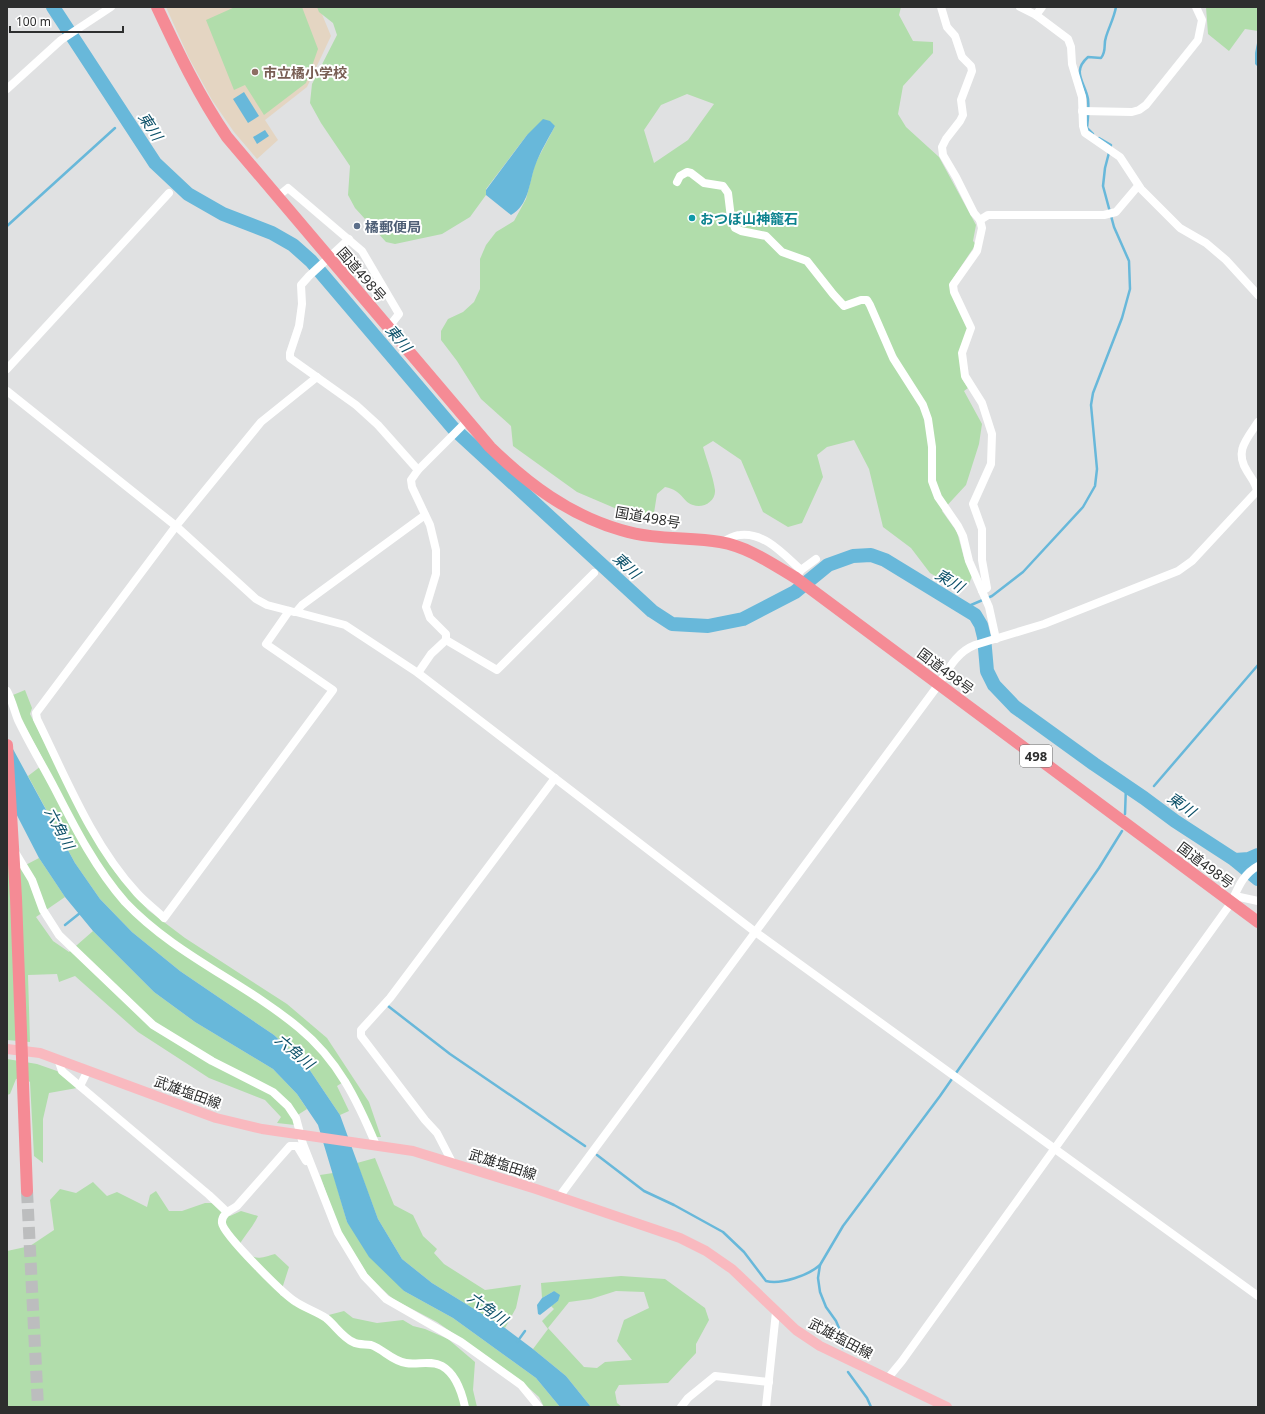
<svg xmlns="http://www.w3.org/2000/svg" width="1265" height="1414" font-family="'Noto Sans','Noto Sans JP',sans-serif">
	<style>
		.education { fill: #e4d5c2 }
		.green { fill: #b1ddab; fill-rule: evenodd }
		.water { fill: #68b8da }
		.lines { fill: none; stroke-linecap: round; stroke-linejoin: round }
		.stream { stroke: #68b8da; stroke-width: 2.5 }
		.river { stroke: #68b8da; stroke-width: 14 }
		.highway-tunnel { stroke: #bcbdbe; stroke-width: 12; stroke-dasharray: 12 6; stroke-linecap: butt }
		.minor { stroke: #fff; stroke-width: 8 }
		.major { stroke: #f9b9bf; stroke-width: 10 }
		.highway { stroke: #f58b95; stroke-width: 12 }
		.education-dot { fill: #8d6e63; stroke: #fff; stroke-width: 1.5 }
		.culture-dot { fill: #0f9aa8; stroke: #fff; stroke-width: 1.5 }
		.service-dot { fill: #5c6f8a; stroke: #fff; stroke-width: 1.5 }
		.labels { text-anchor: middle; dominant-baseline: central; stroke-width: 4; stroke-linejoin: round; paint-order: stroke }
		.shield { fill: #fff; stroke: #6c6d6d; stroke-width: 1 }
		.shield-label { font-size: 13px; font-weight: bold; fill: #2d2e2e }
		.education-label { font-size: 14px; font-weight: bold; fill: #785e54; stroke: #fff; text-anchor: start }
		.culture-label { font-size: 14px; font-weight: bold; fill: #0d838f; stroke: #fff; text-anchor: start }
		.service-label { font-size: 14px; font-weight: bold; fill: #4e5e75; stroke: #fff; text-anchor: start }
		.street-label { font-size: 14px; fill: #2d2e2e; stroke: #fff }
		.water-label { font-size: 15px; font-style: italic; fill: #0c5068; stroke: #fff }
	</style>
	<rect width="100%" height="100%" fill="#e0e1e2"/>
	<path class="education" d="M 166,7 L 319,7 L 331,36 L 307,87 L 265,120 L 278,140 L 257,159 L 234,132 L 212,100 L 189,58 Z"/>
	<g class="green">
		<path d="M 235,7 L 302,7 L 318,49 L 306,83 L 264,115 L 245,85 L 234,90 L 206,20 Z"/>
		<path d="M 317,7 L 901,7 L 899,15 L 913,41 L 933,42 L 933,53 L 903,86 L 898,114 L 906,127 L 939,157 L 976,225 L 973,241 L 976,244 L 950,283 L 968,329 L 959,351 L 962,379 L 968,388 L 964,391 L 982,424 L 979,444 L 966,485 L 942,511 L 957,532 L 964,558 L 972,576 L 969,584 L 963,588 L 956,588 L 930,573 L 911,548 L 883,527 L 869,469 L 854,440 L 827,447 L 817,455 L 823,477 L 802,523 L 788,527 L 763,512 L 741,460 L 713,441 L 703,447 C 707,461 713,476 715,490 C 716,501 703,509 693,505 C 681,501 684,491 665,487 L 657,494 L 654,513 L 638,518 L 577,492 L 513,446 L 511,426 L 481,399 L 457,361 L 441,340 L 441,331 L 448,319 L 463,312 L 474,302 L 480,289 L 480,259 L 486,245 L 496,232 L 514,221 L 526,199 L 535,164 L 555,126 L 527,135 L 486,189 L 486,195 L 470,217 L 442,234 L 395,244 L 386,242 L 355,208 L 348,195 L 350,166 L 321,123 L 310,103 L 312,84 L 337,35 L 333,23 L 319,12 ZM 687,94 L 714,104 L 688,140 L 654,163 L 644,130 L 661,105 Z"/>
		<path d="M 1206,7 L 1258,7 L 1258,31 L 1245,29 L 1229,51 L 1208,34 Z"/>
		<path d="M 25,690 L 32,708 L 30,714 L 83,819 L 115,872 L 148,910 L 185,938 L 287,1004 L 327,1038 L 369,1102 L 381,1137 L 376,1137 L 348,1079 L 337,1086 L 349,1111 L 340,1115 L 307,1066 L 274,1035 L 180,971 L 132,932 L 100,899 L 75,863 L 28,776 L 45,763 L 20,717 L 13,695 Z"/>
		<path d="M 39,858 L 65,897 L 36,917 L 53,941 L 69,952 L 93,931 L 154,992 L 195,1022 L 273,1069 L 297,1094 L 307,1109 L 293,1118 L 295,1125 L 277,1123 L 281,1117 L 265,1100 L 209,1078 L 138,1032 L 75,976 L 59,982 L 57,974 L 28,975 L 30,1042 L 7,1040 L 7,859 L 16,870 Z"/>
		<path d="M 7,1059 L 37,1064 L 57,1071 L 77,1088 L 49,1093 L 43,1119 L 43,1163 L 34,1156 L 30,1082 L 24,1077 L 16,1079 L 10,1094 L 7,1095 Z"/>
		<path d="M 375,1158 L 394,1205 L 413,1215 L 423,1236 L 437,1249 L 434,1253 L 444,1264 L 485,1290 L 521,1285 L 516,1308 L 505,1328 L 432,1283 L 402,1259 L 378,1219 L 357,1163 Z"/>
		<path d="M 333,1173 L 347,1222 L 404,1291 L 453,1318 L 536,1378 L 560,1407 L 544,1407 L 539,1397 L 522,1382 L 437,1322 L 393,1299 L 369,1277 L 339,1230 L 320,1175 Z"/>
		<path d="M 93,1182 L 107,1196 L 117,1192 L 147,1207 L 150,1195 L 156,1191 L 169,1211 L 182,1211 L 205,1203 L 211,1203 L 217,1204 L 230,1216 L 241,1211 L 258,1216 C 253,1227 245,1235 239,1245 C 254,1260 255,1260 275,1254 L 289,1267 L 280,1295 L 321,1317 L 344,1311 L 353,1318 L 377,1323 L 403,1320 L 413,1326 L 425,1329 L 448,1339 L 475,1362 L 473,1390 L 477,1407 L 7,1407 L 7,1251 L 30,1246 L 54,1230 L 50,1200 L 60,1189 L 76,1193 Z"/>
		<path d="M 621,1276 L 665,1279 L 705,1308 L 709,1320 L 696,1344 L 696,1353 L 668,1383 L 619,1385 L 615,1392 L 617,1403 L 622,1407 L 591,1407 L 566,1376 L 533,1349 L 548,1329 L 542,1321 L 554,1309 L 551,1306 L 558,1301 L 554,1291 L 542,1298 L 541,1283 ZM 616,1291 L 644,1292 L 649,1308 L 624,1320 L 617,1341 L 632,1360 L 605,1362 L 597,1368 L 584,1367 L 548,1328 L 569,1302 L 591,1299 Z"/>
	</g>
	<g class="water">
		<path d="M 1257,43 L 1258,43 L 1258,67 L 1255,64 L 1255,53 Z"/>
		<path d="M 244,92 L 259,116 L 248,123 L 233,99 Z"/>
		<path d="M 543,119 L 550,121 L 555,126 C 548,139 540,152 535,166 C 529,183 529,205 511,215 L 486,195 L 486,190 L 527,135 Z"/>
		<path d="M 265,130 L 269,136 L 257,144 L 253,137 Z"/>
		<path d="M 7,738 L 75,863 L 100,899 L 132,932 L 180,971 L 274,1035 L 307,1066 L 340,1115 L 378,1219 L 402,1259 L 432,1283 L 505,1328 L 533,1349 L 566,1376 L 591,1407 L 560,1407 L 536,1378 L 453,1318 L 404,1291 L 369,1257 L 347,1222 L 318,1125 L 297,1094 L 273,1069 L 195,1022 L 154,992 L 93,931 L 65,897 L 39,858 L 7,796 Z"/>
		<path d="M 554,1291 L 560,1295 L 558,1301 L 540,1315 L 538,1314 L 537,1305 L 542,1298 Z"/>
	</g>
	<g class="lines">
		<g class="stream">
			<path d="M 1093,134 L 1087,128 C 1088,119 1089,108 1088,99 C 1085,82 1071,72 1088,57 L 1101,58 C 1107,51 1103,45 1106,37 C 1109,27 1114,18 1116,7"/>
			<path d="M 7,226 L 115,128"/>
			<path d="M 964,608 L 992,596 L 1023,572 L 1083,507 L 1095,486 L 1097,469 L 1091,405 L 1093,393 L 1122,318 L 1130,289 L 1129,261 L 1114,227 L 1103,186 L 1105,168 L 1111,145 L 1099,138"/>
			<path d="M 1154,786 L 1258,665"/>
			<path d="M 1125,814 L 1126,786"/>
			<path d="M 65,925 L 80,913"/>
			<path d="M 388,1006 L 450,1054 L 585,1146"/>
			<path d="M 597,1155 L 644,1191 L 674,1205 L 723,1232 L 744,1252 L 766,1281 C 781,1285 809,1275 820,1265"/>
			<path d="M 517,1342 L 525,1331"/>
			<path d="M 843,1348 L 842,1335 L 836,1321 L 826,1307 L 820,1292 L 818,1278 L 820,1265 L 843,1226 L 940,1096 L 1099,868 L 1122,831"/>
			<path d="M 848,1372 L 867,1398 L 871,1407"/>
		</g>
		<g class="river">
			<path d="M 53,7 L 155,163 L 188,194 L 223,214 L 272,233 L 293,245 L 311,261 L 453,428 L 652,611 L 672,624 L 708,626 L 743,619 L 795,592 L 828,565 L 853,556 L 871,555 L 885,560 L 975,615 L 981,625 L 984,637 L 987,671 L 994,685 L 1015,707 L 1094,764 L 1144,798 L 1175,821 L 1235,860 L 1258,879"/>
			<path d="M 1235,860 L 1249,859 L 1258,855"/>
		</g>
		<path class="highway-tunnel" d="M 27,1191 L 38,1407"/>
		<g class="minor">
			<path d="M 941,7 L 947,27 L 955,36 L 962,57 L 971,66 L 972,71 L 961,100 L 963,115 L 960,121 L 946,139 L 942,147 L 943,155 L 956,177 L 974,213 L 980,220 L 982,228 L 977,251 L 953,285 L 954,292 L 971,328 L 962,353 L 965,376 L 982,403 L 992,434 L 991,464 L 973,504 L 982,529 L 982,560 L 987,588 L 982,591"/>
			<path d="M 1020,7 L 1036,15 L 1068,39 L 1071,47 L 1072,64 L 1082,97 L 1083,126 L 1085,133 L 1120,157 L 1141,189 L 1180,228 L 1206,243 L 1226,260 L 1258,295"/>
			<path d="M 1036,15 L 1042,7"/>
			<path d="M 7,89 L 61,40 L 111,7"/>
			<path d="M 1082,111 L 1132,112 L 1139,110 L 1146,105 L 1198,40 L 1202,20 L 1196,7"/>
			<path d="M 677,182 L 680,176 L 687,172 L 691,173 L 704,183 L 723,186 L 728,193 L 731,218 L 735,228 L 741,231 L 766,236 L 782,252 L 807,261 L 833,294 L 844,306 L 861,300 L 867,300 L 870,305 L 893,358 L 923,405 L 928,419 L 932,447 L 932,481 L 938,497 L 958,526 L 963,536 L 969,561 L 989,607 L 996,639"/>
			<path d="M 277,197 L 288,188 L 362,251 L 399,314 L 388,328"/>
			<path d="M 980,220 L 988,215 L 1104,215 L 1116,212 L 1138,186"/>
			<path d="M 349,239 L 309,276 L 301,285 L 302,304 L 299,326 L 290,353 L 290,358 L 356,405 L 378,425 L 418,470"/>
			<path d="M 7,369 L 169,193"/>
			<path d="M 7,391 L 176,526 L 256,599 L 267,605 L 294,612"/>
			<path d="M 1257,491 C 1256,483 1251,478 1247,471 C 1234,451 1247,439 1258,422"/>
			<path d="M 425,515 L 302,605 L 296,612 L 345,625 L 418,673 L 754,931 L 1258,1296"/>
			<path d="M 722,542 C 727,540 734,535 740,535 C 765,532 784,555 801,570 L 796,578"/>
			<path d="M 801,570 L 816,559"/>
			<path d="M 289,611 L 266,644 L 333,690 L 164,918 C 155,909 145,902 137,893 C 92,844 66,778 37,719 L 36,713 L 176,526 L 261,422 L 317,377"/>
			<path d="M 446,640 L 497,670 L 594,573"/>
			<path d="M 418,673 L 431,654 L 446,640 L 446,634 L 430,618 L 426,607 L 436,574 L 436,550 L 430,525 L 412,487 L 411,480 L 418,470 L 467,421"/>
			<path d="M 7,691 C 12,700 14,710 18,720 C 29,743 43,766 55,789 C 75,828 96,869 125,902 C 175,955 244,982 299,1028 C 338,1060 357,1100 376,1145"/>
			<path d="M 15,852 L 32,880 L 43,910 L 59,935 L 153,1025 L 212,1061 L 273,1092 L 288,1106 L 296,1118 L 303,1144 L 338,1233 L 364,1276 L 386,1299 L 461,1342 L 521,1385 L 539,1407"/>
			<path d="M 1235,896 L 1258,901"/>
			<path d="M 58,1059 L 62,1071 L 209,1195 L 227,1212"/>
			<path d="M 80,1086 L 88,1070"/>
			<path d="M 306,1161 L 297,1146 L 290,1146 L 237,1206 C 231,1210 221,1214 222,1223 C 223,1234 284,1295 296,1302 C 305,1308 317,1312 326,1318 C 335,1325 342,1337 353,1342 C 358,1345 365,1344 371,1345 C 383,1349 392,1361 406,1363 C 417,1365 431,1360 442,1366 C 456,1374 462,1393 465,1407"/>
			<path d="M 452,1162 L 437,1133 L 425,1120 L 361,1036 L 361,1030 L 390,998 L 555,778"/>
			<path d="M 559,1197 L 939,684 C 949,668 957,652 975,645 L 1044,624 L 1178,571 L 1192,561 L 1258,490"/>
			<path d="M 888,1378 L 902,1361 L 1231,903 C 1238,888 1243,874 1258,866"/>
			<path d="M 681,1407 L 688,1398 L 715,1376 L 769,1382"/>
			<path d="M 766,1407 L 776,1312"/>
		</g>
		<path class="major" d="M 7,1049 L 40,1053 L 216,1118 L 262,1129 L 413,1151 L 536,1189 L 680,1238 L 706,1251 L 732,1269 L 796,1330 L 820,1346 L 947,1407"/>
		<g class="highway">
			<path d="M 157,7 C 178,52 199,96 227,137 L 490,447 C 528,484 569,515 621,530 C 653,540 688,537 720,542 C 749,547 772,564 796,578 L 1258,922"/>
			<path d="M 7,745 L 16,898 L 27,1191"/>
		</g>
	</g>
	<circle class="education-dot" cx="255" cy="72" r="4"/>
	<circle class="culture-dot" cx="692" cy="218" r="4"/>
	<circle class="service-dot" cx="357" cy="226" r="4"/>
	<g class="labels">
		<rect class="shield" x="1020" y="745" width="32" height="22" rx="3"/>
		<g class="shield-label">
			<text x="1036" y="756">498</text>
		</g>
		<g class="education-label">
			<text x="263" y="72">市立橘小学校</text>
		</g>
		<g class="culture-label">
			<text x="700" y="218">おつぼ山神籠石</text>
		</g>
		<g class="service-label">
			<text x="365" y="226">橘郵便局</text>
		</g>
		<g class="street-label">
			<text transform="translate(362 274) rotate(49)">国道498号</text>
			<text transform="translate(648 517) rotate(10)">国道498号</text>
			<text transform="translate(946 671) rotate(37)">国道498号</text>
			<text transform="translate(1206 865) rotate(37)">国道498号</text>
			<text transform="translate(188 1092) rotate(20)">武雄塩田線</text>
			<text transform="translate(503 1164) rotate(18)">武雄塩田線</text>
			<text transform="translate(841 1338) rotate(28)">武雄塩田線</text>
		</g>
		<g class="water-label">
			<text transform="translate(151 126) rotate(57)">東川</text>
			<text transform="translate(399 338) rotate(50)">東川</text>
			<text transform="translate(627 565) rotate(43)">東川</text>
			<text transform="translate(950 580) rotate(31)">東川</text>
			<text transform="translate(1182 804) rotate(35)">東川</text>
			<text transform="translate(60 828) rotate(62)">六角川</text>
			<text transform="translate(295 1051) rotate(40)">六角川</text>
			<text transform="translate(488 1308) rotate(36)">六角川</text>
		</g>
	</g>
	<rect width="1265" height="1414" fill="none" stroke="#2d2e2e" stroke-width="16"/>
	<path d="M10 26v6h113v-6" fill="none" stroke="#2d2e2e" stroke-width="2"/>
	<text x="16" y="26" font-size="12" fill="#2d2e2e" stroke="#ffffff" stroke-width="3" paint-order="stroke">100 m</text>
</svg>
